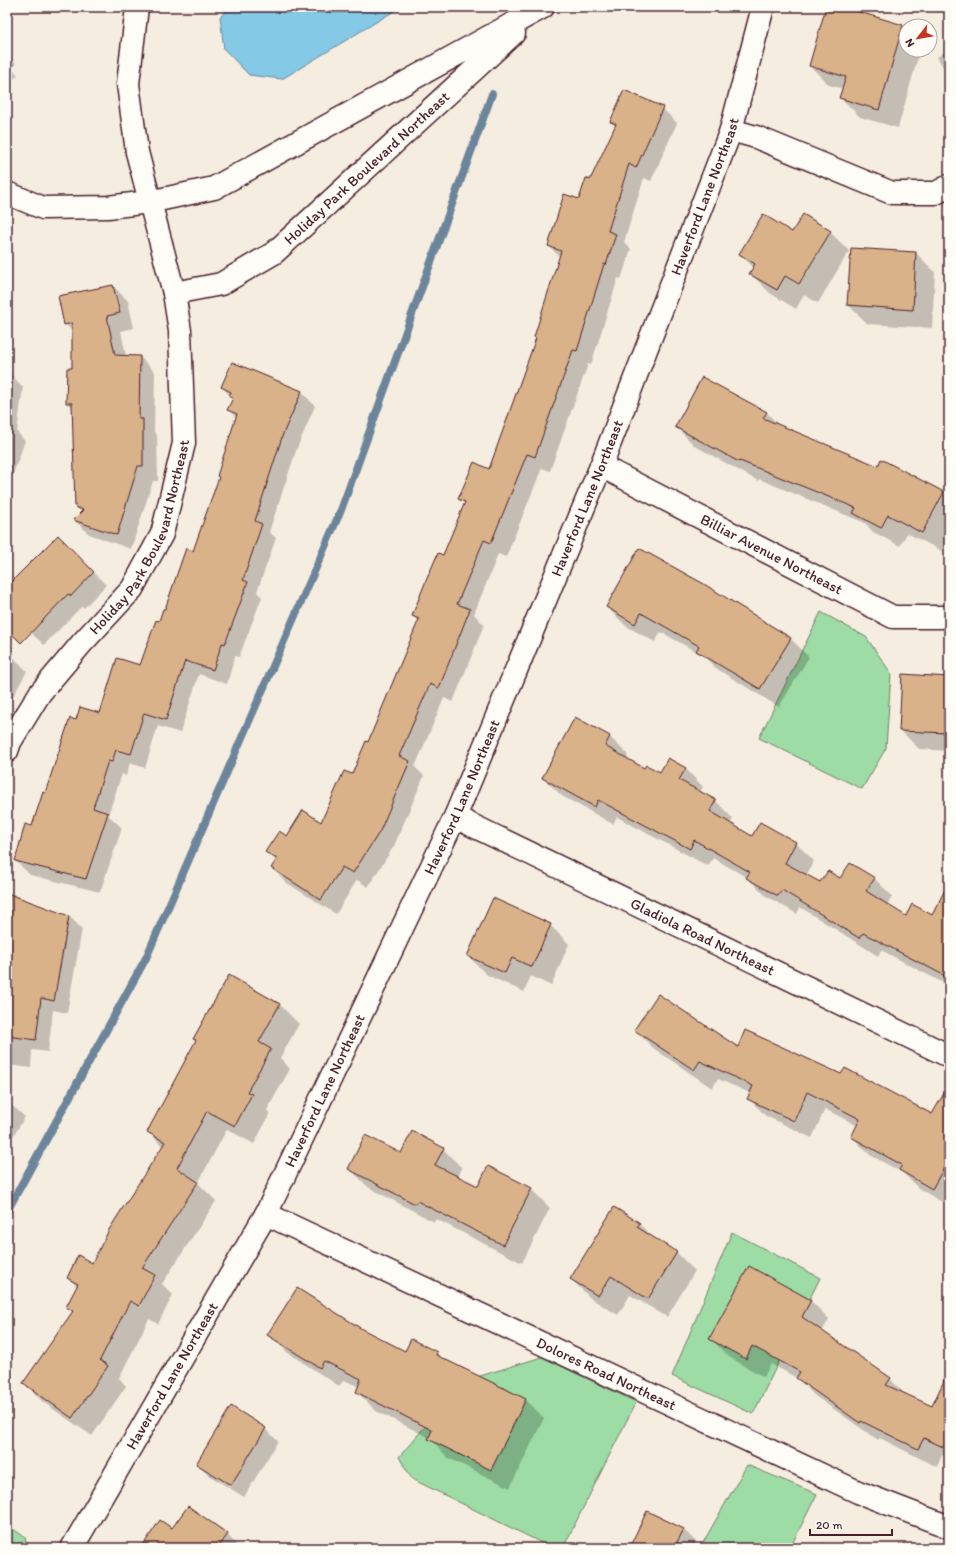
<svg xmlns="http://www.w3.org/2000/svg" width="956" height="1555" font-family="Itim,sans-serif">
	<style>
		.green { fill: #9ddca5; stroke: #747e68 }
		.water { fill: #84c9e6; stroke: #6d859b }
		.shadow { fill: #0003 }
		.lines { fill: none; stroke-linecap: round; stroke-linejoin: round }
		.stream { stroke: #6d859b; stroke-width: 8 }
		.building { fill: #d9b28a; stroke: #4a1f2b }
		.street-casing { stroke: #4a1f2b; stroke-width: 25 }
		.street { stroke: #fdfcf7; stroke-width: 22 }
		.labels { text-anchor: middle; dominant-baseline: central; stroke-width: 3; stroke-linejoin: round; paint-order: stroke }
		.street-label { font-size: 15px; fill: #4a1f2b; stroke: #fdfcf7 }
	</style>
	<rect width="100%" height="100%" fill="#f6ede1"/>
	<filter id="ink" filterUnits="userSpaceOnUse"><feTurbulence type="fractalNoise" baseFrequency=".025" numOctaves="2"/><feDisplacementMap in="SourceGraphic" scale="8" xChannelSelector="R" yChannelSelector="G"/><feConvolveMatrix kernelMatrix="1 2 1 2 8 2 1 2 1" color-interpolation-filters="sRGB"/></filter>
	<g filter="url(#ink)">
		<g class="green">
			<path d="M 821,612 L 866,637 L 891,673 L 886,748 L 862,789 L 759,738 Z"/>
			<path d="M 732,1232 L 820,1278 L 753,1414 L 672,1376 Z"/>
			<path d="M 542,1357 L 636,1402 L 563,1548 L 552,1548 L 412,1479 L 399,1457 L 464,1381 Z"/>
			<path d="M 747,1465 L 817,1494 L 790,1548 L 700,1548 Z"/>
			<path d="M 7,1525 L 25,1537 L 27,1548 L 7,1548 Z"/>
		</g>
		<path class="water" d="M 230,7 L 401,7 L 282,79 L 249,75 L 224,49 L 220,17 Z"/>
		<g class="shadow">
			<path d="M 827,7 L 840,7 L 903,26 L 906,29 L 906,50 L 920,50 L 898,128 L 860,117 L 841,98 L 843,89 L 829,85 L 810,66 Z"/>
			<path d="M 949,49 L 949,77 L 937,57 Z"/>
			<path d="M 7,53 L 16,64 L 11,68 L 18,75 L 7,85 Z"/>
			<path d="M 662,108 L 677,123 L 651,181 L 644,178 L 624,242 L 631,249 L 621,279 L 618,278 L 591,365 L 588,364 L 550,471 L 542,468 L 506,557 L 498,554 L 474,614 L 484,625 L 453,702 L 444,698 L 415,767 L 424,776 L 394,846 L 368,887 L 357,880 L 336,914 L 287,883 L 272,868 L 276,861 L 267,852 L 287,837 L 322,823 L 352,776 L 368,743 L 419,622 L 413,616 L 444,557 L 465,504 L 460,499 L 490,470 L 537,339 L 535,337 L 560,257 L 549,246 L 580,200 L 591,181 L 616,126 L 611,122 Z"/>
			<path d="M 830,232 L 849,251 L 818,303 L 804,295 L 796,309 L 770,293 L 751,274 L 754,268 L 740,254 L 793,233 Z"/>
			<path d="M 916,253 L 935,272 L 932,328 L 868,324 L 848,305 Z"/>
			<path d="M 113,286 L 128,301 L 134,328 L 121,331 L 126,356 L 140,357 L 155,372 L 154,432 L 157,435 L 158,481 L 153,481 L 131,549 L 89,534 L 74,520 L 82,512 L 76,507 L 73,408 L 67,402 L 73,369 L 73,332 L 65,324 Z"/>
			<path d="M 232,363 L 302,392 L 315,406 L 297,448 L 269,532 L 276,538 L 257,592 L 262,597 L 239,657 L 235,656 L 227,684 L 199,674 L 180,733 L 158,726 L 145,768 L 130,763 L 126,776 L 122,774 L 108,815 L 122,828 L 100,892 L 30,875 L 16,861 L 33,827 L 77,721 L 100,714 L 141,666 L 160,623 L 194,552 L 220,478 L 237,418 L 229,410 L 233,399 L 222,387 Z"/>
			<path d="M 7,371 L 23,387 L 17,432 L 25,441 L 11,480 L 7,479 Z"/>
			<path d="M 766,412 L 780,426 L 878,468 L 882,461 L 943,493 L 949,499 L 949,537 L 942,551 L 907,533 L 900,546 L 873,532 L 865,523 L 759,479 L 758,481 L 695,446 L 676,427 Z"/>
			<path d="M 58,536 L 106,585 L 84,608 L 82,606 L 44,645 L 7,610 L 7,572 L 15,580 Z"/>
			<path d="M 607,607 L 790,638 L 809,657 L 779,707 L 717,669 L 702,655 L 661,632 L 655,642 L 626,626 Z"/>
			<path d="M 7,654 L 12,656 L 27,671 L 8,706 Z"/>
			<path d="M 949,678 L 949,751 L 919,749 L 900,730 Z"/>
			<path d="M 575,719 L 610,737 L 628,755 L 626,759 L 645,769 L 660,773 L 685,768 L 703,787 L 700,792 L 715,800 L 733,819 L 730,824 L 752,837 L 760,823 L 796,843 L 814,861 L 806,876 L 821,884 L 841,880 L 874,878 L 892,896 L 887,905 L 906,917 L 932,916 L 949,912 L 949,986 L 881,950 L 878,956 L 800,907 L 797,914 L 766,896 L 748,878 L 713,858 L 708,866 L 617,817 L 613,824 L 562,796 L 543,778 Z"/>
			<path d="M 7,903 L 69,916 L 82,929 L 67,1013 L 53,1010 L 48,1052 L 32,1050 L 31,1068 L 7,1065 Z"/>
			<path d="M 550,925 L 569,944 L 551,986 L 531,976 L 524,992 L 487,975 L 468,956 Z"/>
			<path d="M 229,976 L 280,1005 L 299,1024 L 280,1058 L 290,1069 L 267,1110 L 270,1114 L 254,1144 L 227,1129 L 198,1183 L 216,1201 L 162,1284 L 173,1295 L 158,1324 L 149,1319 L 119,1378 L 126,1386 L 92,1436 L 43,1402 L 24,1383 L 73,1313 L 67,1307 L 77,1287 L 68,1277 L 92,1264 L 163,1147 L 149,1132 L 196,1041 L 194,1039 Z"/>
			<path d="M 635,1030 L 738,1048 L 932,1115 L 949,1117 L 949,1206 L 918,1188 L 903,1173 L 870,1155 L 852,1137 L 858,1126 L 825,1109 L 812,1138 L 766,1116 L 748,1098 L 750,1093 L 718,1079 L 712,1088 L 653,1048 Z"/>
			<path d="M 7,1101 L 25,1117 L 7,1146 Z"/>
			<path d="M 443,1149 L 462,1168 L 458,1177 L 479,1188 L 531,1189 L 550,1208 L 522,1263 L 436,1219 L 434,1222 L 368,1187 L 349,1168 L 401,1155 Z"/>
			<path d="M 639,1224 L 656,1240 L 676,1252 L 695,1271 L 667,1317 L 630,1295 L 618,1315 L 590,1298 L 571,1279 Z"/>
			<path d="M 749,1267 L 811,1301 L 829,1319 L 822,1332 L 890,1379 L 906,1395 L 933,1408 L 949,1398 L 949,1458 L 942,1455 L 937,1467 L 880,1438 L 878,1440 L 815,1396 L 797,1378 L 771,1364 L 764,1377 L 729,1357 L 711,1339 Z"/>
			<path d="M 362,1330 L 405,1352 L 411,1340 L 437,1353 L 443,1359 L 525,1399 L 544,1418 L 510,1488 L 448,1458 L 430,1438 L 376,1411 L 357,1392 L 359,1387 L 344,1380 L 339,1386 L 288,1353 L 269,1334 Z"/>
			<path d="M 265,1429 L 278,1441 L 244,1497 L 210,1476 L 197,1463 Z"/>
			<path d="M 683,1529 L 696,1542 L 693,1548 L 630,1548 Z"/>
			<path d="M 227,1534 L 239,1548 L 150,1548 Z"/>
			<path d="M 822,1542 L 835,1548 L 819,1548 Z"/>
		</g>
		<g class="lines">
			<path class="stream" d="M 7,1211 L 146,958 L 341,510 L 492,94"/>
		</g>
		<g class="building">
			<path d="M 826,7 L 843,7 L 903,25 L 879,110 L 839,98 L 846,77 L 809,66 Z"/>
			<path d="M 624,90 L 663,107 L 636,168 L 629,164 L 608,231 L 616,234 L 606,265 L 604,264 L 577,351 L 573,350 L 535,457 L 527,454 L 491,543 L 484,540 L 457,604 L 470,609 L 439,688 L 430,684 L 399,756 L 410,761 L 380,831 L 353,873 L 342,867 L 321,900 L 271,868 L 277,859 L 265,852 L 279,831 L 287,836 L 303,810 L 321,822 L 344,771 L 352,774 L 366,741 L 368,742 L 419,619 L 412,616 L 425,583 L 438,553 L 443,555 L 465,502 L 458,499 L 474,462 L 489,469 L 536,338 L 534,337 L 561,251 L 548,246 L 564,194 L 579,199 L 586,178 L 590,180 L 616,124 L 610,122 Z"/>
			<path d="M 763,214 L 792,232 L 803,214 L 831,231 L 799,284 L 785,276 L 777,290 L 749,274 L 755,264 L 739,254 Z"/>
			<path d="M 851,248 L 916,252 L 913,310 L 847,305 Z"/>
			<path d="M 113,285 L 120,313 L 107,316 L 115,355 L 140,356 L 139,419 L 143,419 L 143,466 L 138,466 L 117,535 L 73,520 L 83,510 L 75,507 L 72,403 L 66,403 L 67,368 L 72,368 L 72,323 L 64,325 L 58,296 Z"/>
			<path d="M 232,362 L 302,391 L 283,434 L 255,521 L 262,524 L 243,580 L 248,582 L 225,644 L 222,643 L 213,670 L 185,661 L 166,720 L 144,713 L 131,754 L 116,750 L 112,762 L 108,761 L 93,808 L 108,813 L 86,879 L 15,861 L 25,824 L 32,826 L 43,792 L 45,793 L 70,718 L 76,720 L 80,707 L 100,713 L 117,658 L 140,665 L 156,620 L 159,621 L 163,609 L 165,609 L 186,548 L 193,551 L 219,477 L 217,476 L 237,414 L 227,410 L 233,398 L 229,396 L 231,392 L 221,387 Z"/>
			<path d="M 702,377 L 767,412 L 763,418 L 878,466 L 881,459 L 944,492 L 922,533 L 888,515 L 881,528 L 853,513 L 856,508 L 740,461 L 739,462 L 675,427 Z"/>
			<path d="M 58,535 L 94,572 L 71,596 L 68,594 L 21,643 L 7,629 L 7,586 Z"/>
			<path d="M 639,548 L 704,584 L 791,638 L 760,689 L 696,651 L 699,646 L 641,613 L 635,624 L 606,607 Z"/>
			<path d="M 902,674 L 949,677 L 949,733 L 899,731 Z"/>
			<path d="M 575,717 L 610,736 L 605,746 L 644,768 L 646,765 L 660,772 L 668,758 L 686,768 L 679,780 L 716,800 L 710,811 L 752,836 L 760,822 L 796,842 L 785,863 L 820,882 L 828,871 L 840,878 L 850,863 L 875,878 L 866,891 L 906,916 L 912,904 L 932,915 L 949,882 L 949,978 L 863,933 L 859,938 L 782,890 L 778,896 L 746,878 L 750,872 L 694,840 L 690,849 L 598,800 L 595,807 L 542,778 Z"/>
			<path d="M 7,893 L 69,916 L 54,1001 L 41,998 L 36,1040 L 7,1036 Z"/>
			<path d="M 493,898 L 551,924 L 532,967 L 512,958 L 505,973 L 467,956 Z"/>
			<path d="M 229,975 L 280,1004 L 259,1042 L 271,1049 L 247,1092 L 252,1094 L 235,1126 L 207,1111 L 177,1168 L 198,1182 L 142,1268 L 155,1275 L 139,1306 L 130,1301 L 100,1360 L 108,1366 L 72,1418 L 23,1383 L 73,1311 L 66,1307 L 78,1284 L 67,1278 L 78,1255 L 92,1263 L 110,1228 L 165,1142 L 147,1132 L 196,1040 L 193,1039 Z"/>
			<path d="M 658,994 L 738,1047 L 745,1030 L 841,1074 L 845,1068 L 932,1114 L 949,1085 L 949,1159 L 932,1189 L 899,1170 L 902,1165 L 851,1137 L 860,1119 L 807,1092 L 794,1121 L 747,1099 L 753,1086 L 700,1061 L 694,1070 L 634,1030 Z"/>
			<path d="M 412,1131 L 444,1148 L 435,1165 L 478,1186 L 488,1166 L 532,1188 L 503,1245 L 417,1201 L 415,1204 L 348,1169 L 365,1135 L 401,1153 Z"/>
			<path d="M 614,1207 L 640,1223 L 637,1227 L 677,1252 L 648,1299 L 611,1276 L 598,1296 L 570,1279 Z"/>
			<path d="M 749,1266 L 811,1300 L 802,1317 L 891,1378 L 886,1385 L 932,1406 L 949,1370 L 949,1450 L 924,1438 L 918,1449 L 861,1421 L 860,1423 L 796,1378 L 800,1372 L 752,1346 L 746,1359 L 709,1339 Z"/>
			<path d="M 297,1288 L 362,1329 L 405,1351 L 411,1339 L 437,1352 L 436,1355 L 526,1399 L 491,1470 L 428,1439 L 432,1430 L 356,1392 L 361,1379 L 324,1361 L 320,1368 L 267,1335 Z"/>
			<path d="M 231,1406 L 266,1428 L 231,1485 L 196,1464 Z"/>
			<path d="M 188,1506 L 228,1534 L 218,1548 L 141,1548 L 160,1520 L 172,1528 Z"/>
			<path d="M 647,1511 L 684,1529 L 674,1548 L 629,1548 Z"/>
		</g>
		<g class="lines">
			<defs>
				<g id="street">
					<path d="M 731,130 L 756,137 L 892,193 L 936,193 L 949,186"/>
					<path d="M 7,193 L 43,208 L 108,207 L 149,202 L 214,188 L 543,7"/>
					<path id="s1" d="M 174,293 L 221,284 L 274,253 L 514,33"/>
					<path id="s2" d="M 601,466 L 893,617 L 949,617"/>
					<path id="s3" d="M 7,751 L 10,742 L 40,693 L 82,643 L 132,589 L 162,534 L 184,443 L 180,331 L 174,293 L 137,152 L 128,84 L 137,7"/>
					<path id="s4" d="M 455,817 L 949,1056"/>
					<path id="s5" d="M 266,1214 L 858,1492 L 949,1527"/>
					<path id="s6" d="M 72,1548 L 266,1214 L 455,817 L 601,466 L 731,130 L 763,7"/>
				</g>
			</defs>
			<use href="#street" class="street-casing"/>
			<use href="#street" class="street"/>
		</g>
	</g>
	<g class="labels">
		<g class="street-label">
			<text stroke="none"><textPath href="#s1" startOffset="235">Holiday Park Boulevard Northeast</textPath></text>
			<text stroke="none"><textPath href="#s6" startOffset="1495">Haverford Lane Northeast</textPath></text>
			<text stroke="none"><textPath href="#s6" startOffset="1171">Haverford Lane Northeast</textPath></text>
			<text stroke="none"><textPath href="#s3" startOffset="256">Holiday Park Boulevard Northeast</textPath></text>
			<text stroke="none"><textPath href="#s2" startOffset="192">Billiar Avenue Northeast</textPath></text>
			<text stroke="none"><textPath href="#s6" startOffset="847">Haverford Lane Northeast</textPath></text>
			<text stroke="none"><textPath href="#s4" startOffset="275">Gladiola Road Northeast</textPath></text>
			<text stroke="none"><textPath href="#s6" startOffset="523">Haverford Lane Northeast</textPath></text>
			<text stroke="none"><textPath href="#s5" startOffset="376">Dolores Road Northeast</textPath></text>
			<text stroke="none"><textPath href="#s6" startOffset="199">Haverford Lane Northeast</textPath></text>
		</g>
	</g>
	<rect width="956" height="1555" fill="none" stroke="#fdfcf7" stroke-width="24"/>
	<rect x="12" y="12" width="932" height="1531" fill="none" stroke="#4a1f2b" stroke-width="1.5" filter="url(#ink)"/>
	<g transform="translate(918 38) rotate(239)"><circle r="19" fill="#fdfcf7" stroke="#b5a4a5"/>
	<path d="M0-3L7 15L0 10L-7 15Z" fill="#c8321e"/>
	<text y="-6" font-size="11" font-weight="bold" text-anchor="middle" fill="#4a1f2b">N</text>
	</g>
	<path d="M810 1529v6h82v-6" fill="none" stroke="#4a1f2b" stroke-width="2"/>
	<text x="816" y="1529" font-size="12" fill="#4a1f2b" stroke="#fdfcf7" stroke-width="3" paint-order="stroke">20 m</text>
</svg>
